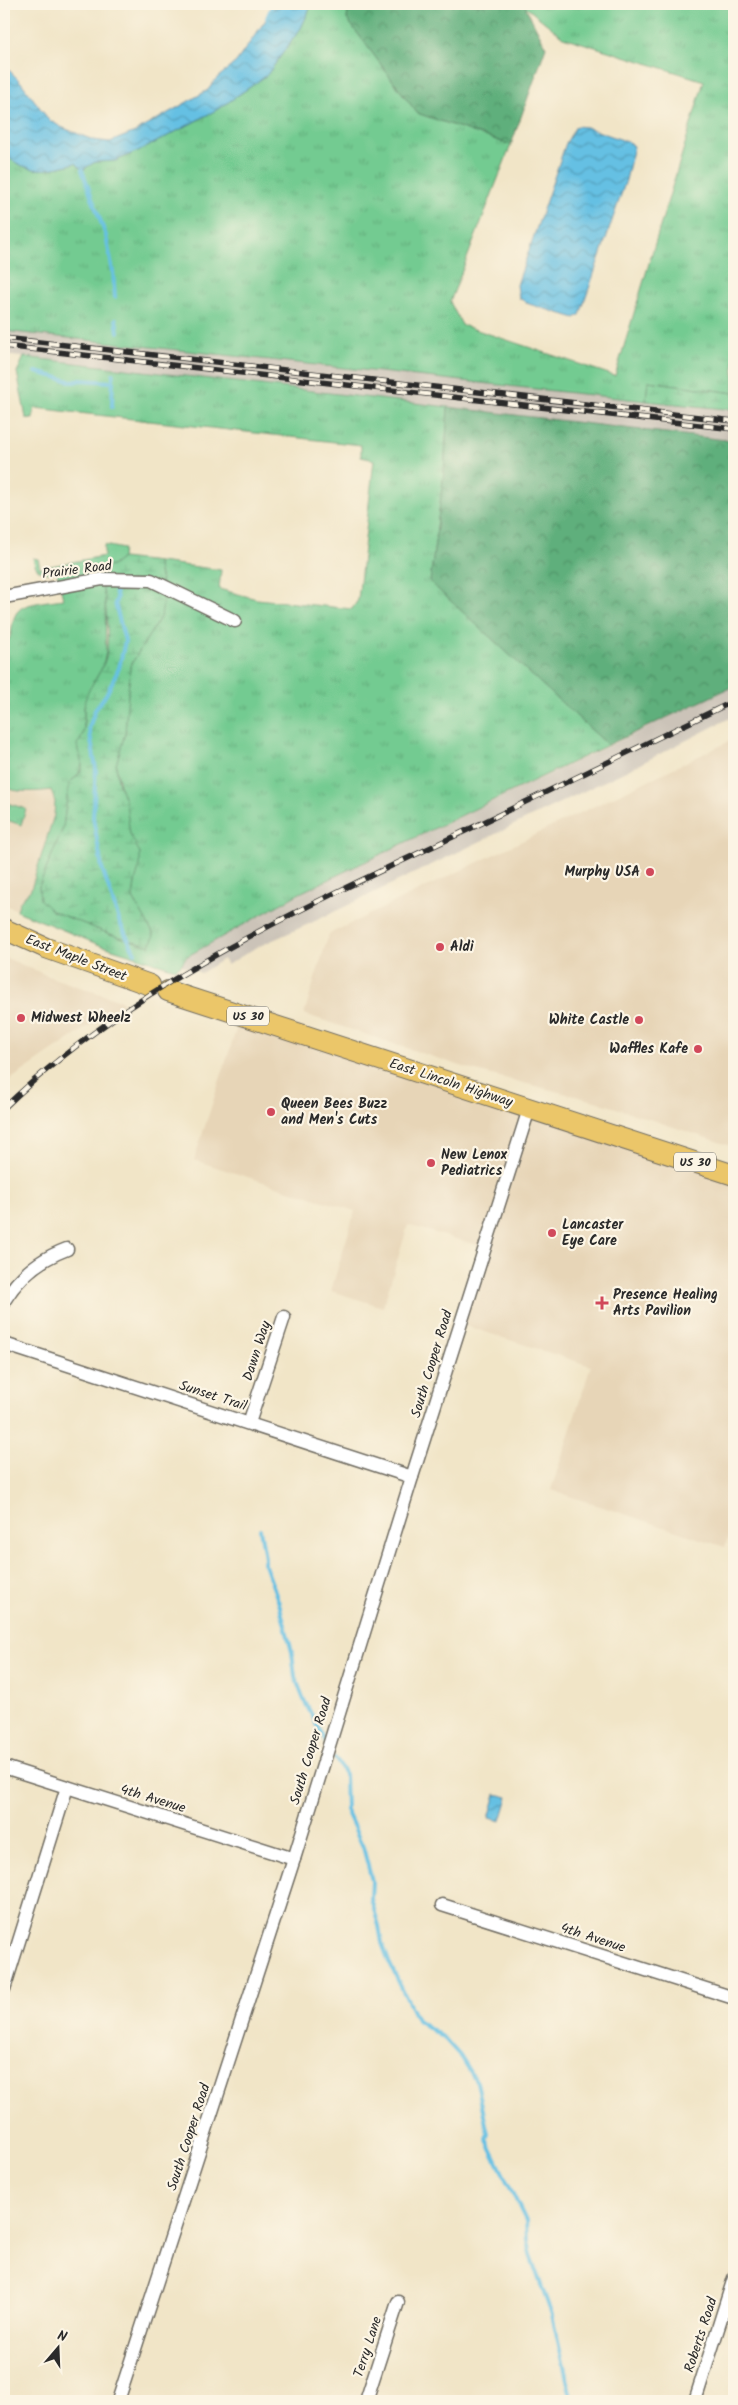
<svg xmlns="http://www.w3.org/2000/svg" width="738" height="2405" font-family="Kalam,sans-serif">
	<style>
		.built { fill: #e7d5b7 }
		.industrial { fill: #cbc3b8 }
		.grass { fill: url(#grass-tufts); stroke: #4f7b5e }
		.forest { fill: url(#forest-crowns); stroke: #446d53 }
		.wetland { fill: url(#wetland-marsh); stroke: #4f7b5e }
		.water { fill: url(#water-waves); stroke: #487687 }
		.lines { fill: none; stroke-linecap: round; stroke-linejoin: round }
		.stream { stroke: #65c0e3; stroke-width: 4 }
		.minor-casing { stroke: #706c62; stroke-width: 15 }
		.primary-casing { stroke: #706c62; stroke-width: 22 }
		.minor { stroke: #fff; stroke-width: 12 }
		.primary { stroke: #ebc669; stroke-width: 20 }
		.rail-casing { stroke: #2b2b2b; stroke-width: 5.5 }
		.rail { stroke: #fcf5e5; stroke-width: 4; stroke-dasharray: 11; stroke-linecap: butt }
		.poi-dot { fill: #d1495b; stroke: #fcf5e5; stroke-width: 2 }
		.labels { text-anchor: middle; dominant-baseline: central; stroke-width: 4.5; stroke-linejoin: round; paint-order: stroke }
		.shield { fill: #fcf5e5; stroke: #6a6863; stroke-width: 1 }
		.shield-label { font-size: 12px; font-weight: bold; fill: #2b2b2b }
		.street-label { font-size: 14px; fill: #2b2b2b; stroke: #fcf5e5 }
		.poi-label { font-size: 14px; font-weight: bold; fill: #2b2b2b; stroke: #fcf5e5; text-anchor: start }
	</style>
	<defs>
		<pattern id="grass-tufts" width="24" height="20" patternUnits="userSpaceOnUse" patternTransform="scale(1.25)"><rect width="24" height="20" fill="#73cb91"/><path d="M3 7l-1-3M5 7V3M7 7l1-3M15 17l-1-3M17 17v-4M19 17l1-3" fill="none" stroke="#64ae7d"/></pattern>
		<pattern id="forest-crowns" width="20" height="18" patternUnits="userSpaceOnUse" patternTransform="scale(1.25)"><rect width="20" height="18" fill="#5eaf7b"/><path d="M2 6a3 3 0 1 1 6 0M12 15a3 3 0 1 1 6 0" fill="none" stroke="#4e8f65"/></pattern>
		<pattern id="wetland-marsh" width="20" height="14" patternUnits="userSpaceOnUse" patternTransform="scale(1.25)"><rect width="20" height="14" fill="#73cb91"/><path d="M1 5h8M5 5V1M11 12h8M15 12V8" fill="none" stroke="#64ae7d"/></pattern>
		<pattern id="water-waves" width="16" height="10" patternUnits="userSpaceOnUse" patternTransform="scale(1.25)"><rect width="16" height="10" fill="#65c0e3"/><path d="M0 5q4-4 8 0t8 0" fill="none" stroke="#539cb8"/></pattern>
	</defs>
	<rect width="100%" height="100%" fill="#fcf5e5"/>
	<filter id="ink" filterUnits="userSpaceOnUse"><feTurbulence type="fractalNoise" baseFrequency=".02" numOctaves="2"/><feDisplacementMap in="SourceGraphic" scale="10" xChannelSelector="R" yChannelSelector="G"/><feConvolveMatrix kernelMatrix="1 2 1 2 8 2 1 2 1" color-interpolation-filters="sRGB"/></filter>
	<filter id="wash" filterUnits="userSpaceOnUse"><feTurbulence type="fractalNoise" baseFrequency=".0096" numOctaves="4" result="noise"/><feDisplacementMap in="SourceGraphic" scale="20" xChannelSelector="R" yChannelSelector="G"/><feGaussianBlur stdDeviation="1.12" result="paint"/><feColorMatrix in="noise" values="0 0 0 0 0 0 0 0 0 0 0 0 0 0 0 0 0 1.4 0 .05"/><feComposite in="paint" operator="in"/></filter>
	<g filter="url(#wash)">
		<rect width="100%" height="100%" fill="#f1e5c7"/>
		<g class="built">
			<path d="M 734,739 L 734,1147 L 595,1101 L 476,1071 L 304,1014 L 329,934 Z"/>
			<path d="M 4,772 L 66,790 L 27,915 L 4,904 Z"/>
			<path d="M 4,957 L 53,978 L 124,1002 L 4,1084 Z"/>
			<path d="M 240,1018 L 734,1179 L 734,1520 L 725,1547 L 551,1490 L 591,1366 L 463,1325 L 480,1246 L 408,1225 L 383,1307 L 331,1291 L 355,1211 L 194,1160 Z"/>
		</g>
		<g class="industrial">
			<path d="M 4,325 L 734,410 L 734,441 L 4,355 Z"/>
			<path d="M 734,686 L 734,716 L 634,767 L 311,923 L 255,948 L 227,965 L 223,959 L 201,973 L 181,965 L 186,957 L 300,893 Z"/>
		</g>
		<g class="grass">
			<path d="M 312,4 L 349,4 L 347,19 L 417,113 L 511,145 L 450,302 L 462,325 L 615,376 L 704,81 L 563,37 L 522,4 L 734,4 L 734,393 L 648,381 L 646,401 L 4,331 L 4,155 C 32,174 45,171 76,163 L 82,170 L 95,162 L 115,161 L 147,147 L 220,108 L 267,75 L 301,28 Z"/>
			<path d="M 24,357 L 448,407 L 444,472 L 430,582 L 608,745 L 300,893 L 186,957 L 181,965 L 175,969 L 97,944 L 17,911 L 19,903 L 31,889 L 54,815 L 55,802 L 51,790 C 40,792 13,793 4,787 L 4,645 C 17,636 7,616 23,607 C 34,602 51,601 63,599 L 57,572 C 43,574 36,573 33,558 L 38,559 L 40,568 L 104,556 L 104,545 L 123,549 L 122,558 L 112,566 L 103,568 L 100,579 L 105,599 L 106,653 L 102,668 L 94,682 L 84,708 L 84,734 L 78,749 C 85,765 82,773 69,783 L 63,828 L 39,887 L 52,911 L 110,934 L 150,946 L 154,935 L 133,898 L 135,882 L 130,834 L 116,765 L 125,733 L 130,666 L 161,616 L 162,585 L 158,567 L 159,562 L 221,570 L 219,589 L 257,599 L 352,609 L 358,600 L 374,460 L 361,457 L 361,445 L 35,408 L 33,419 L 26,418 L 17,372 Z"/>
			<path d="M 4,802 L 26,809 L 21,825 L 4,819 Z"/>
		</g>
		<g class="forest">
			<path d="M 349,4 L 524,4 L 546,47 L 511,145 L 417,113 L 347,19 Z"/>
			<path d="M 448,407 L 734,441 L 734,686 L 608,745 L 430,582 L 444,472 Z"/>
		</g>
		<g class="wetland">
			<path d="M 648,381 L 734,393 L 734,410 L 646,401 Z"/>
			<path d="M 122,558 L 159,562 L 158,567 L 164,598 L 161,616 L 130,666 L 125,733 L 116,765 L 118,781 L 126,803 L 130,834 L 140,853 L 140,865 L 135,882 L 133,898 L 154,935 L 150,946 L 110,934 L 52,911 L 40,900 L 39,887 L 63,828 L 69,783 C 91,766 79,765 77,744 C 89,731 82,716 85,700 C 90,682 105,671 107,651 C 108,635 107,618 105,601 C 104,589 98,581 103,568 L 112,566 Z"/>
		</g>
		<g class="water">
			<path d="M 277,4 L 312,4 L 301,28 L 267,75 L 220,108 L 147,147 L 115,161 L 95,162 L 82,170 L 76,163 C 44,171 32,175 4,155 L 4,65 L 20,81 L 49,120 L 61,127 L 93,140 L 110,142 L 135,132 L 208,90 L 216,79 L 236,62 Z"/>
			<path d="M 576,126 L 586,127 L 631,143 L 634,146 L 626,180 L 585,300 L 580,315 L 575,318 L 529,304 L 519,298 L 517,285 L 566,143 Z"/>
			<path d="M 496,1794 L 508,1797 L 501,1821 L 489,1818 Z"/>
		</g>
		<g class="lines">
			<g class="stream">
				<path d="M 267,18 L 273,4"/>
				<path d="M 82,170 L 106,236 L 113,272 L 115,297"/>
				<path d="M 116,319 L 118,332"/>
				<path d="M 36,372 L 74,382 L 80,380 L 113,382"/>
				<path d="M 112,407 L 113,374"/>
				<path d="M 115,591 L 117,598 L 115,603 L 125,641 L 119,668 L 107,693 L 95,710 L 89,728 L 96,769 L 93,817 L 102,868 L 120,923 L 135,953"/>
				<path d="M 260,1529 L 265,1558 L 264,1562 L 279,1603 L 292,1652 L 295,1677 L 304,1700 L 326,1743"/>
				<path d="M 335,1758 L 345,1774 L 346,1810 L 363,1847 L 372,1881 L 371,1899 L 379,1926 L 382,1943 L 389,1962 L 417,2020 L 444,2038 L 462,2058 L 477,2082 L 488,2134 L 486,2138 L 526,2221 L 527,2241 L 530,2255 L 552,2315 L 572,2401"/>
			</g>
		</g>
	</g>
	<g filter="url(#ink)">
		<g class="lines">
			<defs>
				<g id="minor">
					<path d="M 4,597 L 102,579 L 151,580 L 235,621"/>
					<path d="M 4,1301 C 19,1276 40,1259 67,1249"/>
					<path d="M 4,1344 L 412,1477"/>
					<path d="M 249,1423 L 284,1317"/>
					<path d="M 4,1767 L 294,1859"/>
					<path d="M 442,1905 L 734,1998"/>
					<path d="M 4,1989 L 67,1787"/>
					<path d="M 118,2401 L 294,1859 L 412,1477 L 529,1109"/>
					<path d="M 366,2401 L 398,2302"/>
					<path d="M 695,2401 L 734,2278"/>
				</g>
				<g id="primary">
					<path d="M 4,929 L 46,948 L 150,985"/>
					<path d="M 168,991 L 734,1175"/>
				</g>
			</defs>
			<use href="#minor" class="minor-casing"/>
			<use href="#primary" class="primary-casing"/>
			<use href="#minor" class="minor"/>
			<use href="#primary" class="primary"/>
			<defs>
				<g id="rail">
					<path d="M 4,338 L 734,421"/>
					<path d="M 4,346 L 734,429"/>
					<path d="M 4,1108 C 123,993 274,921 423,851 C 527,802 630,751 734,701"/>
				</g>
			</defs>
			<use href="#rail" class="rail-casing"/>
			<use href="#rail" class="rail"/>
		</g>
	</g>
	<g class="poi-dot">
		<circle cx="650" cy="872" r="5"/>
		<circle cx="440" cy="947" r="5"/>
		<circle cx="21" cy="1018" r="5"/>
		<circle cx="639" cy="1020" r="5"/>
		<circle cx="698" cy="1049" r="5"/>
		<circle cx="271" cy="1112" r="5"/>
		<circle cx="431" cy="1163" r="5"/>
		<circle cx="552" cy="1233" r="5"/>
		<path d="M599.5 1295.5h5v5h5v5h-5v5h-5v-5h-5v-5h5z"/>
	</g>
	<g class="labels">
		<g class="shield">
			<rect x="227" y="1006.5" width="42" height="19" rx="4"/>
			<rect x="674" y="1152.5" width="42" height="19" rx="4"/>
		</g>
		<g class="shield-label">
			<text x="248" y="1016">US 30</text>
			<text x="695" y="1162">US 30</text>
		</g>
		<g class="street-label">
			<text transform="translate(77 570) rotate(-7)">Prairie Road</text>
			<text transform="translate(76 958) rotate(21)">East Maple Street</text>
			<text transform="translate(451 1083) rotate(18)">East Lincoln Highway</text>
			<text transform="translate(257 1351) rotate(-72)">Dawn Way</text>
			<text transform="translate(432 1364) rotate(-73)">South Cooper Road</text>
			<text transform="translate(213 1396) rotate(18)">Sunset Trail</text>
			<text transform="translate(311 1751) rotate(-73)">South Cooper Road</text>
			<text transform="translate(153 1799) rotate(17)">4th Avenue</text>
			<text transform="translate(593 1938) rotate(18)">4th Avenue</text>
			<text transform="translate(189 2137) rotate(-72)">South Cooper Road</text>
			<text transform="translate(701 2335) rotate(-72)">Roberts Road</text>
			<text transform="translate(368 2347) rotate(-72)">Terry Lane</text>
		</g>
		<g class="poi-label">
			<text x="640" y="872" text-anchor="end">Murphy USA</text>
			<text x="450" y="947">Aldi</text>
			<text x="31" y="1018">Midwest Wheelz</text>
			<text x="629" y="1020" text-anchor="end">White Castle</text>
			<text x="688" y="1049" text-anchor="end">Waffles Kafe</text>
			<text x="281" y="1104">Queen Bees Buzz<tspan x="281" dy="16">and Men's Cuts</tspan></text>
			<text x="441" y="1155">New Lenox<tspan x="441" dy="16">Pediatrics</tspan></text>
			<text x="562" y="1225">Lancaster<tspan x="562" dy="16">Eye Care</tspan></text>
			<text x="613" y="1295">Presence Healing<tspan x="613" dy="16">Arts Pavilion</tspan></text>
		</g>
	</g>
	<rect width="738" height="2405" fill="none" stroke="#fcf5e5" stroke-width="20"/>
	<g transform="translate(58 2348) rotate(19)" stroke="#fcf5e5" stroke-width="4" paint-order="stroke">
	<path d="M0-4L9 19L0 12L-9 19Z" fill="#2b2b2b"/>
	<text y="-8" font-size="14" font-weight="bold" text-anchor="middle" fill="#2b2b2b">N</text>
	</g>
</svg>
